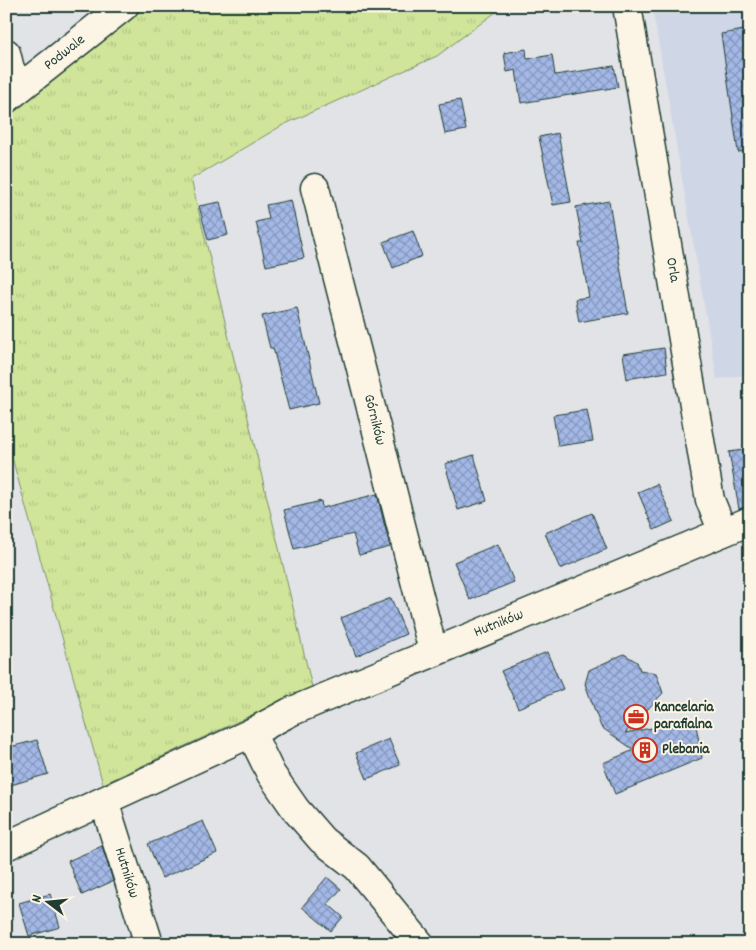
<svg xmlns="http://www.w3.org/2000/svg" width="756" height="950" font-family="Dekko,sans-serif">
	<style>
		.built { fill: #cfd6e6 }
		.grass { fill: url(#grass-tufts); stroke: #789167 }
		.building { fill: url(#building-cross-hatch); stroke: #1f3d34 }
		.lines { fill: none; stroke-linecap: round; stroke-linejoin: round }
		.minor-casing { stroke: #1f3d34; stroke-width: 31 }
		.minor { stroke: #fcf5e5; stroke-width: 28 }
		.labels { text-anchor: middle; dominant-baseline: central; stroke-width: 4; stroke-linejoin: round; paint-order: stroke }
		.street-label { font-size: 15px; fill: #1f3d34; stroke: #fcf5e5 }
		.poi-label { font-size: 15px; font-weight: bold; fill: #1f3d34; stroke: #fcf5e5; text-anchor: start }
	</style>
	<defs>
		<pattern id="grass-tufts" width="24" height="20" patternUnits="userSpaceOnUse" patternTransform="scale(1.25)"><rect width="24" height="20" fill="#d0e59a"/><path d="M3 7l-1-3M5 7V3M7 7l1-3M15 17l-1-3M17 17v-4M19 17l1-3" fill="none" stroke="#b2c585"/></pattern>
		<pattern id="building-cross-hatch" width="8" height="8" patternUnits="userSpaceOnUse" patternTransform="scale(1.25)"><rect width="8" height="8" fill="#a4b8e7"/><path d="M0 0l8 8M0 8l8-8" fill="none" stroke="#8597bc"/></pattern>
	</defs>
	<rect width="100%" height="100%" fill="#e2e3e6"/>
	<filter id="ink" filterUnits="userSpaceOnUse"><feTurbulence type="fractalNoise" baseFrequency=".02" numOctaves="2"/><feDisplacementMap in="SourceGraphic" scale="10" xChannelSelector="R" yChannelSelector="G"/><feConvolveMatrix kernelMatrix="1 2 1 2 8 2 1 2 1" color-interpolation-filters="sRGB"/></filter>
	<g filter="url(#ink)">
		<path class="built" d="M 652,6 L 750,6 L 750,374 L 717,379 Z"/>
		<path class="grass" d="M 147,6 L 504,6 L 437,56 L 283,125 L 191,179 L 312,687 L 103,784 L 6,436 L 6,114 Z"/>
		<g class="building">
			<path d="M 750,29 L 750,151 L 738,152 L 721,34 Z"/>
			<path d="M 526,49 L 527,59 L 552,55 L 555,75 L 614,66 L 618,87 L 521,103 L 516,70 L 507,72 L 504,53 Z"/>
			<path d="M 460,100 L 466,130 L 445,134 L 439,104 Z"/>
			<path d="M 558,133 L 571,202 L 553,205 L 539,137 Z"/>
			<path d="M 291,200 L 304,258 L 266,266 L 256,222 L 269,219 L 266,205 Z"/>
			<path d="M 609,201 L 628,313 L 579,322 L 575,299 L 589,297 L 579,243 L 583,243 L 576,207 Z"/>
			<path d="M 220,202 L 228,235 L 208,240 L 199,206 Z"/>
			<path d="M 413,231 L 422,256 L 393,268 L 383,242 Z"/>
			<path d="M 297,308 L 319,403 L 289,410 L 273,348 L 270,348 L 262,316 Z"/>
			<path d="M 664,348 L 667,372 L 627,379 L 623,354 Z"/>
			<path d="M 587,410 L 593,441 L 558,446 L 553,415 Z"/>
			<path d="M 750,449 L 750,506 L 739,509 L 729,452 Z"/>
			<path d="M 474,455 L 487,501 L 458,510 L 445,464 Z"/>
			<path d="M 657,484 L 674,521 L 654,530 L 638,492 Z"/>
			<path d="M 377,494 L 390,547 L 359,555 L 353,534 L 294,549 L 284,510 L 321,501 L 322,508 Z"/>
			<path d="M 592,513 L 607,549 L 560,569 L 545,533 Z"/>
			<path d="M 498,544 L 514,582 L 470,600 L 454,562 Z"/>
			<path d="M 391,598 L 406,634 L 356,656 L 341,618 Z"/>
			<path d="M 547,652 L 563,689 L 518,708 L 501,671 Z"/>
			<path d="M 624,654 L 637,662 L 640,670 L 656,673 L 663,693 L 625,733 L 695,720 L 702,758 L 615,794 L 603,763 L 634,750 L 601,727 L 585,684 L 589,670 Z"/>
			<path d="M 389,739 L 400,765 L 367,779 L 356,753 Z"/>
			<path d="M 37,740 L 48,774 L 11,785 L 6,766 L 6,748 Z"/>
			<path d="M 203,821 L 217,853 L 162,878 L 148,844 Z"/>
			<path d="M 102,846 L 113,881 L 82,895 L 68,861 Z"/>
			<path d="M 327,877 L 341,889 L 328,904 L 343,917 L 331,931 L 302,907 Z"/>
			<path d="M 50,894 L 60,927 L 29,936 L 19,903 Z"/>
		</g>
		<g class="lines">
			<defs>
				<g id="minor">
					<path d="M 627,6 L 710,500 L 723,532"/>
					<path d="M 6,53 L 10,69 L 21,87"/>
					<path d="M 6,99 L 124,6"/>
					<path d="M 315,188 L 433,651"/>
					<path d="M 251,733 L 271,774 L 296,810 L 322,840 L 357,867 L 420,944"/>
					<path d="M 104,801 L 149,944"/>
					<path d="M 6,846 L 251,733 L 290,712 L 750,521"/>
				</g>
			</defs>
			<use href="#minor" class="minor-casing"/>
			<use href="#minor" class="minor"/>
		</g>
	</g>
	<defs>
		<symbol id="office-ring" viewBox="-11 -11 22 22"><circle r="9.5" fill="#fcf5e5" stroke="#c8321e" stroke-width="1.5"/><path d="M-6-3h4V-5.5h4V-3h4V5H-6ZM-1-4.5V-3h2v-1.5ZM-6 0V1H6V0Z" fill="#c8321e"/></symbol>
		<symbol id="building-ring" viewBox="-11 -11 22 22"><circle r="9.5" fill="#fcf5e5" stroke="#c8321e" stroke-width="1.5"/><path d="M-4-6H4V6H1V3H-1V6H-4ZM-2.5-4.3h1.7v1.8h-1.7ZM.8-4.3h1.7v1.8H.8ZM-2.5-1h1.7V.8h-1.7ZM.8-1h1.7V.8H.8Z" fill="#c8321e"/></symbol>
	</defs>
	<g fill-rule="evenodd">
		<use href="#office-ring" x="622" y="703" width="28" height="28"/>
		<use href="#building-ring" x="631" y="736" width="28" height="28"/>
	</g>
	<g class="labels">
		<g class="street-label">
			<text transform="translate(65 53) rotate(-38)">Podwale</text>
			<text transform="translate(672 270) rotate(80)">Orla</text>
			<text transform="translate(374 420) rotate(76)">Górników</text>
			<text transform="translate(499 624) rotate(-22)">Hutników</text>
			<text transform="translate(126 873) rotate(73)">Hutników</text>
		</g>
		<g class="poi-label">
			<text x="654" y="708">Kancelaria<tspan x="654" dy="17">parafialna</tspan></text>
			<text x="662" y="750">Plebania</text>
		</g>
	</g>
	<rect width="756" height="950" fill="none" stroke="#fcf5e5" stroke-width="25"/>
	<rect x="12" y="12" width="731" height="925" fill="none" stroke="#1f3d34" stroke-width="2" filter="url(#ink)"/>
	<g transform="translate(48 902) rotate(286)" stroke="#fcf5e5" stroke-width="4" paint-order="stroke">
	<path d="M0-4L9 19L0 12L-9 19Z" fill="#1f3d34"/>
	<text y="-8" font-size="14" font-weight="bold" text-anchor="middle" fill="#1f3d34">N</text>
	</g>
</svg>
